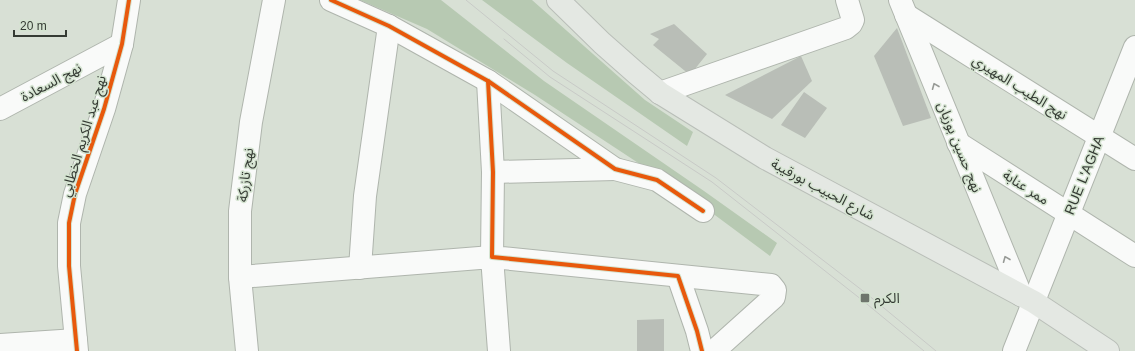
<svg xmlns="http://www.w3.org/2000/svg" width="1135" height="351" font-family="Arial,'Noto Sans Arabic',sans-serif">
	<style>
		.green { fill: #b7c9b2 }
		.building { fill: #b9beb7 }
		.lines { fill: none; stroke-linecap: round; stroke-linejoin: round }
		.minor-casing { stroke: #afb5ad; stroke-width: 24 }
		.major-casing { stroke: #b9beb8; stroke-width: 24 }
		.minor { stroke: #f9faf9; stroke-width: 22 }
		.major { stroke: #e4e8e3; stroke-width: 22 }
		.tram { stroke: #c8cac7; stroke-width: 1 }
		.cycleway-casing { stroke: #d5e4d1; stroke-width: 6 }
		.cycleway { stroke: #e8590c; stroke-width: 4 }
		.oneway { stroke: #979a96 }
		.poi-dot { fill: #6e756c; stroke: #d5e4d1; stroke-width: 1.5 }
		.labels { text-anchor: middle; dominant-baseline: central; stroke-width: 3; stroke-linejoin: round; paint-order: stroke }
		.street-label { font-size: 14px; fill: #353b34; stroke: #d5e4d1 }
		.poi-label { font-size: 14px; fill: #353b34; stroke: #d5e4d1; text-anchor: start }
	</style>
	<rect width="100%" height="100%" fill="#d8e0d5"/>
	<g class="green">
		<path d="M 360,0 L 441,0 L 544,81 L 704,191 L 777,243 L 770,256 L 696,201 L 535,95 L 427,29 Z"/>
		<path d="M 482,0 L 532,0 L 645,100 L 693,132 L 687,146 L 567,63 Z"/>
	</g>
	<g class="building">
		<path d="M 674,24 L 707,54 L 690,75 L 653,45 L 659,39 L 650,34 Z"/>
		<path d="M 897,28 L 931,118 L 903,126 L 874,56 Z"/>
		<path d="M 801,56 L 812,81 L 772,119 L 725,95 Z"/>
		<path d="M 804,92 L 827,108 L 805,138 L 781,125 Z"/>
		<path d="M 664,319 L 664,351 L 637,351 L 637,320 Z"/>
	</g>
	<g class="lines">
		<defs>
			<g id="minor">
				<path d="M 331,0 L 389,26 L 488,81 L 615,169 L 657,180 L 703,211"/>
				<path d="M 900,0 L 1021,295"/>
				<path d="M 906,15 L 1135,159"/>
				<path d="M 488,81 L 493,172 L 492,257 L 771,285 L 775,290 L 774,297 L 714,351"/>
				<path d="M 660,93 L 846,28 L 851,24 L 853,20 L 847,0"/>
				<path d="M 0,109 L 122,44"/>
				<path d="M 958,143 L 1135,256"/>
				<path d="M 493,172 L 615,169"/>
				<path d="M 360,268 L 365,196 L 389,26"/>
				<path d="M 678,276 L 697,331 L 702,351"/>
				<path d="M 240,277 L 492,257 L 499,351"/>
				<path d="M 0,345 L 76,340"/>
				<path d="M 77,351 L 69,266 L 69,223 L 75,194 L 104,109 L 122,44 L 129,0"/>
				<path d="M 247,351 L 240,277 L 240,211 L 251,122 L 274,0"/>
				<path d="M 1014,351 L 1135,47"/>
			</g>
			<path id="major" d="M 558,0 L 602,43 L 636,73 L 660,93 L 765,158 L 1034,302 L 1108,351"/>
		</defs>
		<use href="#minor" class="minor-casing"/>
		<use href="#major" class="major-casing"/>
		<use href="#minor" class="minor"/>
		<use href="#major" class="major"/>
		<g class="tram">
			<path d="M 466,0 L 553,71 L 716,178 L 867,294 L 936,351"/>
			<path d="M 504,39 L 550,77 L 712,182 L 862,300 L 924,351"/>
		</g>
		<defs>
			<g id="cycleway">
				<path d="M 331,0 L 389,26 L 488,81 L 615,169 L 657,180 L 703,211"/>
				<path d="M 488,81 L 493,172 L 492,257 L 678,276 L 697,331 L 702,351"/>
				<path d="M 77,351 L 69,266 L 69,223 L 75,194 L 104,109 L 122,44 L 129,0"/>
			</g>
		</defs>
		<use href="#cycleway" class="cycleway-casing"/>
		<use href="#cycleway" class="cycleway"/>
	</g>
	<defs><path id="oneway-chevron" d="M-2-3.5L2.5 0L-2 3.5" fill="none" stroke-width="1.6" stroke-linecap="round" stroke-linejoin="round"/></defs>
	<g class="oneway">
		<use href="#oneway-chevron" transform="translate(935 86) rotate(-112)"/>
		<use href="#oneway-chevron" transform="translate(1006 259) rotate(-112)"/>
	</g>
	<rect class="poi-dot" x="860" y="293" width="10" height="10" rx="2"/>
	<g class="labels">
		<g class="street-label">
			<text transform="translate(51 82) rotate(-28)">نهج السعادة</text>
			<text transform="translate(1020 87) rotate(32)">نهج الطيب المهيري</text>
			<text transform="translate(83 136) rotate(-73)">نهج عبد الكريم الخطابي</text>
			<text transform="translate(960 147) rotate(68)">نهج حسين بوزيان</text>
			<text transform="translate(245 175) rotate(-83)">نهج تازركة</text>
			<text transform="translate(1084 175) rotate(-68)">RUE L'AGHA</text>
			<text transform="translate(1026 187) rotate(33)">ممر عنابة</text>
			<text transform="translate(823 189) rotate(28)">شارع الحبيب بورقيبة</text>
		</g>
		<g class="poi-label">
			<text x="874" y="298">الكرم</text>
		</g>
	</g>
	<path d="M14 30v6h52v-6" fill="none" stroke="#353b34" stroke-width="2"/>
	<text x="20" y="30" font-size="12" fill="#353b34" stroke="#d5e4d1" stroke-width="3" paint-order="stroke">20 m</text>
</svg>
